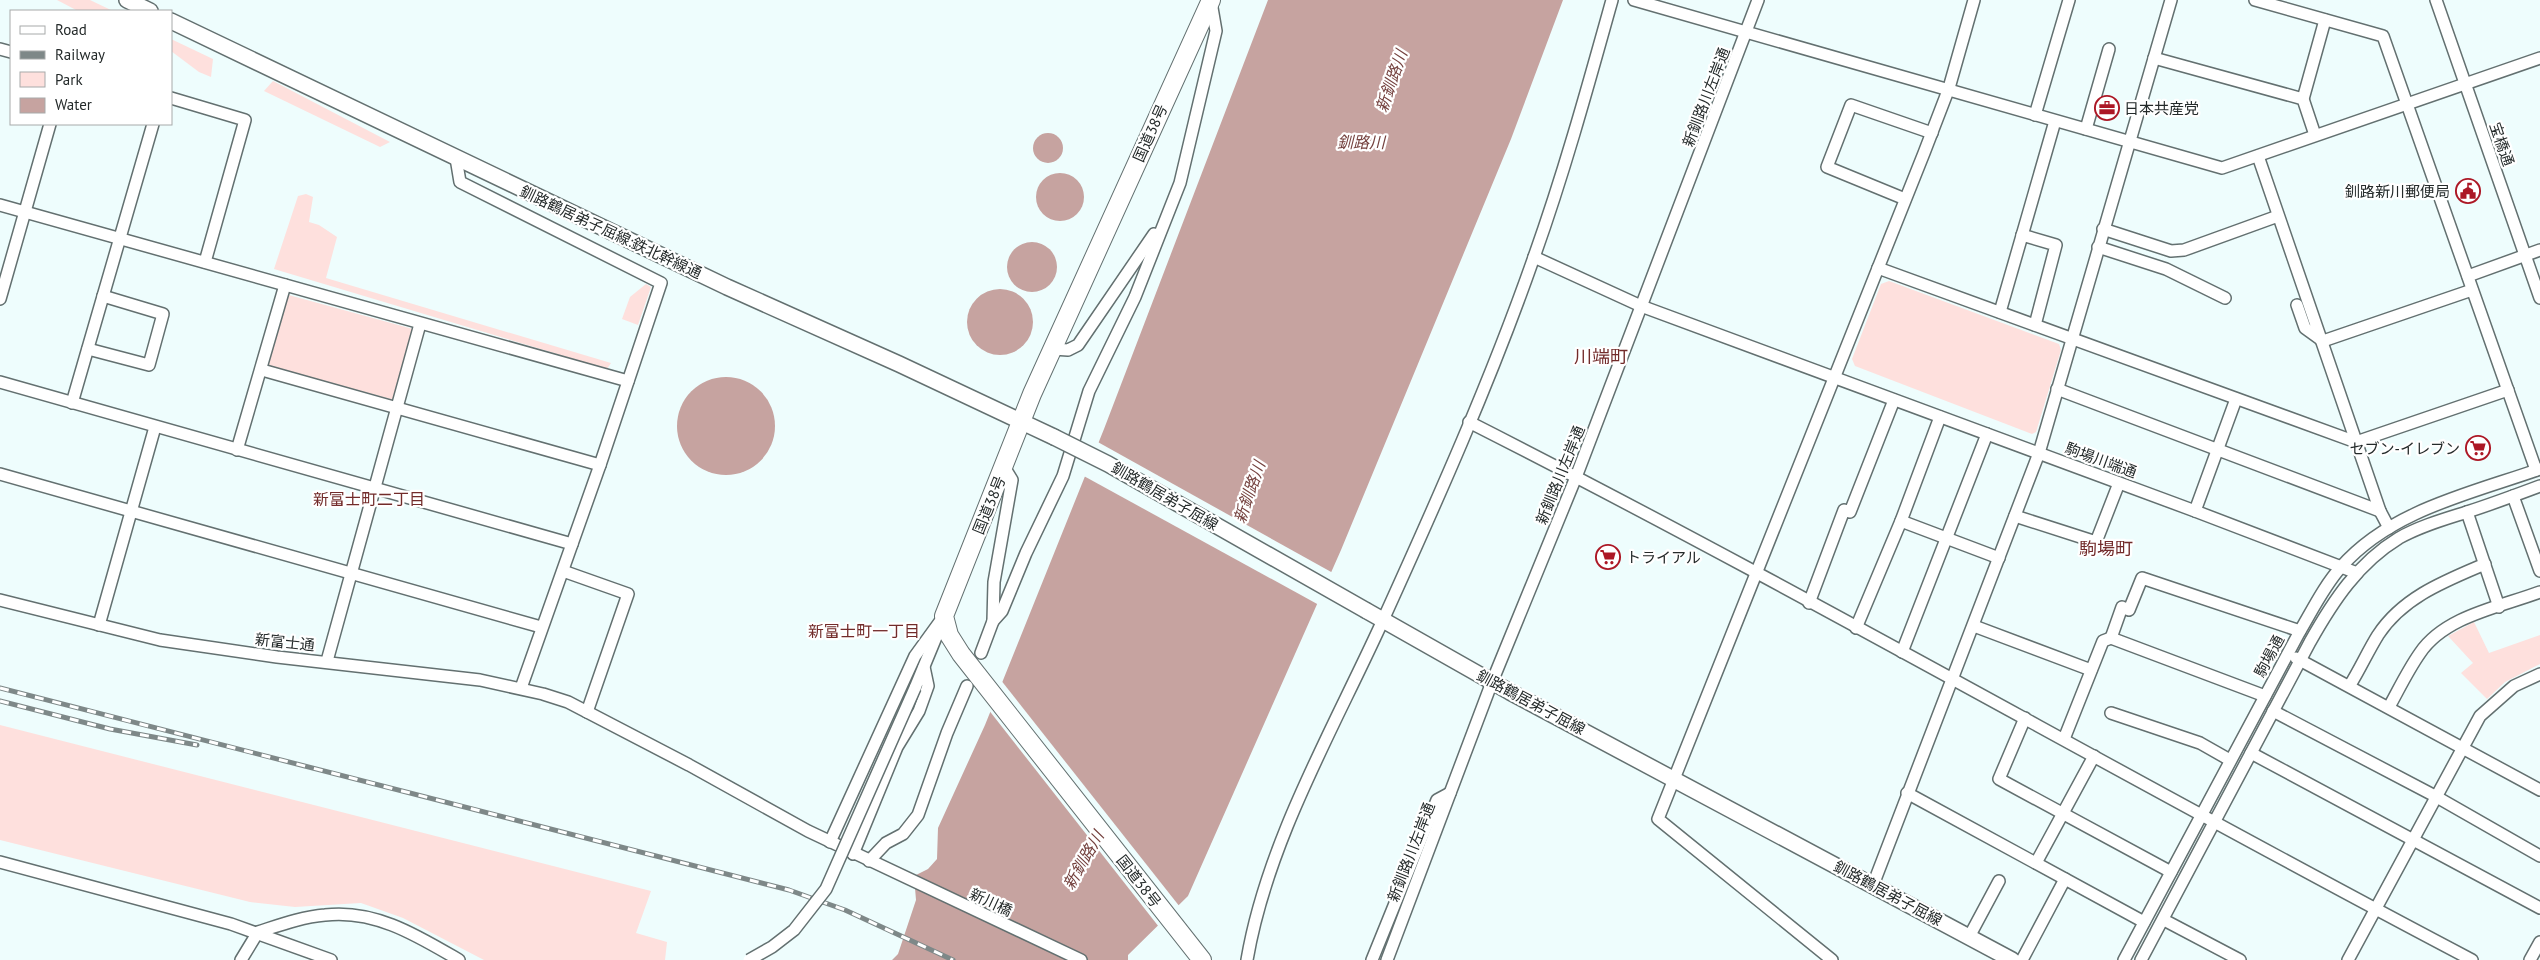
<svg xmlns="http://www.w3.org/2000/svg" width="2540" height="960" font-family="'PT Sans','Noto Sans JP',sans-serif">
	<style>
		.green { fill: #fee0dd }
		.water { fill: #c6a3a0 }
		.pier { fill: #eefdfd }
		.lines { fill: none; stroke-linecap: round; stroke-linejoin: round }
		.minor-casing { stroke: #637070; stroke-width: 14 }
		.major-casing { stroke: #637070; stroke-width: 18 }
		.highway-casing { stroke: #637070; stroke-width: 20 }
		.minor { stroke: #fff; stroke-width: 11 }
		.major { stroke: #fff; stroke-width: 15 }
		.highway { stroke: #fff; stroke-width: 18 }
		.rail-casing { stroke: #7e8888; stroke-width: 5 }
		.rail { stroke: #fff; stroke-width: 3; stroke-dasharray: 9; stroke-linecap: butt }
		.minor-bridge-casing { stroke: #637070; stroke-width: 14; stroke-linecap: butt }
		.major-bridge-casing { stroke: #637070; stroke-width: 18; stroke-linecap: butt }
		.minor-bridge { stroke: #fff; stroke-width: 11 }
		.major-bridge { stroke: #fff; stroke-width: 15 }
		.labels { text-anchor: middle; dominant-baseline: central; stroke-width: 4.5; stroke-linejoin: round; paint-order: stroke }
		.street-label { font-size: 15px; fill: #242a2a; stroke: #fff }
		.poi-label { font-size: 15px; fill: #242a2a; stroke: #fff; text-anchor: start }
		.water-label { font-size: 16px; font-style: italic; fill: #74413e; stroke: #fff }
		.neighbourhood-label { font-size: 16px; fill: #722b2a; stroke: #fff }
		.quarter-label { font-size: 18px; fill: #722b2a; stroke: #fff }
	</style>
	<rect width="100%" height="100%" fill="#eefdfd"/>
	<g class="green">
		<path d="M 57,0 L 90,0 L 113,11 L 78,11 Z"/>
		<path d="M 171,39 L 213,59 L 211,77 L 199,72 L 171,51 Z"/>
		<path d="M 273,81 L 390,142 L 380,147 L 264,91 Z"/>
		<path d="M 306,194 L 313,197 L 309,222 L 319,225 L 337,237 L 326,278 L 611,363 L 607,369 L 274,269 L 298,196 Z"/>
		<path d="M 1889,281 L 2059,344 L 2061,350 L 2036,432 L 2032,434 L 1855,366 L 1852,359 L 1881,284 Z"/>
		<path d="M 646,284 L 651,287 L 638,325 L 622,319 L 630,297 Z"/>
		<path d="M 285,294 L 413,329 L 394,400 L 266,365 Z"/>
		<path d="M 2474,622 L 2489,653 L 2540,635 L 2540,664 L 2505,682 L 2487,699 L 2461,673 L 2473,663 L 2448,636 Z"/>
		<path d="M 0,725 L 651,891 L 636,933 L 667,942 L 665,960 L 484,960 L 403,918 L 361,903 L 295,907 L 250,902 L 0,840 Z"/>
	</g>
	<g class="water">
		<path d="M 1268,0 L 1563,0 L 1511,139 L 1341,550 L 1188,896 L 1128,955 L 1128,960 L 892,960 L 898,954 L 916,900 L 914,876 L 928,869 L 937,859 L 938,828 L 985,725 L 1104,429 Z"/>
		<circle cx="1048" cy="148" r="15"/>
		<circle cx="1060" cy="197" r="24"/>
		<circle cx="1032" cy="267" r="25"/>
		<circle cx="1000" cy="322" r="33"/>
		<circle cx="726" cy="426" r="49"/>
	</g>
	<g class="pier">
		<path d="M 1096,441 L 1333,573 L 1319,605 L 1082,475 Z"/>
		<path d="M 1000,679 L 1180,907 L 1159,927 L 988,709 Z"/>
	</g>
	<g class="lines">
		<defs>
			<g id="minor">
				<path d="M 1634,0 L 2222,168 L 2540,58"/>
				<path d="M 2255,0 L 2383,36 L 2536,470"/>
				<path d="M 2436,0 L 2540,298"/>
				<path d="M 0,49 L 11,52"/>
				<path d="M 2154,58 L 2303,99 L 2315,135"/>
				<path d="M 171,98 L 245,120 L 205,262"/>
				<path d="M 2303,99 L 2325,20"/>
				<path d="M 2035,115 L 2069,0"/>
				<path d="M 2086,129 L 2109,49"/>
				<path d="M 2258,156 L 2380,511 L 2389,528"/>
				<path d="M 456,158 L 460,182 L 661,283 L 600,465 L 521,688"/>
				<path d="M 1905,199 L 1827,167 L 1851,105 L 1932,133"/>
				<path d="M 0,205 L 628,381"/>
				<path d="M 2103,229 L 2171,251 L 2184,250 L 2278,216"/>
				<path d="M 2022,235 L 2056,245 L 2035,325"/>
				<path d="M 2098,247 L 2166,269 L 2225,298"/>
				<path d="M 1534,257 L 1641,306 L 2195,511 L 2357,573"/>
				<path d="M 1878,268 L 2356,442 L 2508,390"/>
				<path d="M 2468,276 L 2540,250"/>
				<path d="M 0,299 L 50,124"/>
				<path d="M 2297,305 L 2305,328 L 2323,341 L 2472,290"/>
				<path d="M 2000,312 L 2055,121"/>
				<path d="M 88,349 L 149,365 L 163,314 L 103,296"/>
				<path d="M 1053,349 L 1068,350 L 1078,345 L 1154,234"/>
				<path d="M 262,370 L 600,465"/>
				<path d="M 0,382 L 572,544"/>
				<path d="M 2057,389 L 2380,511"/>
				<path d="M 72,403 L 153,124"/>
				<path d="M 1469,422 C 1808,594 2136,784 2472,960"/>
				<path d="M 237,450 L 285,285"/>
				<path d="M 0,474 L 541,627"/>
				<path d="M 2513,496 L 2540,571"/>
				<path d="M 2195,511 L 2236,399"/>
				<path d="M 2467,512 L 2499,607"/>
				<path d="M 2015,516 L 2096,542 L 2119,483"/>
				<path d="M 1901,521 L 1999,558"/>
				<path d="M 563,571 L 628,594 L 587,712"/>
				<path d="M 0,600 L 160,640 L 277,657 L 480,680 L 543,694 L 568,702 L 689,765 L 808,831 L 1081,960"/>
				<path d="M 1809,603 L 1844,510 L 1850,512 L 1894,400"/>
				<path d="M 993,621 L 1002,611 L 1026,553 L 1063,476 L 1089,391 L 1135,297 L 1180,183 L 1216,31 L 1211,2"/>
				<path d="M 99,625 L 155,427"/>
				<path d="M 1974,626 L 2091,670"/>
				<path d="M 1856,628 L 1901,521 L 1940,417"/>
				<path d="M 1902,652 L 1987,434"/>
				<path d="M 981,653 L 993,621 L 994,582 L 1012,480 L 1004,467"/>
				<path d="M 2296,658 L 2540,790"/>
				<path d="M 327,661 L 420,324"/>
				<path d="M 2350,685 C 2360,669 2368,651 2378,635 C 2403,597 2445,581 2485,564"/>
				<path d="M 915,688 L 939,630"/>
				<path d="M 2265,696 L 2111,638 L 2122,607 L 2129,610 L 2142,578 L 2300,631"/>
				<path d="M 2389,707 C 2399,689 2408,670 2420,653 C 2445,616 2500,607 2540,592"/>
				<path d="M 2273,711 L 2435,796 L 2540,856"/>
				<path d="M 2111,713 L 2200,743 L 2230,760"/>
				<path d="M 2025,718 L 1999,779 L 2171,872"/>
				<path d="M 2064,739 L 2103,641 L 2111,638"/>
				<path d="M 2251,753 L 2540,908"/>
				<path d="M 1907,793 L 2144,922"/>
				<path d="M 830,842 L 915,656 L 944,616"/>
				<path d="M 853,854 L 897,747 L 919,711 L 928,686 L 924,667"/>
				<path d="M 869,861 L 886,843 L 903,834 L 918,815 L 947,733 L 967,686"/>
				<path d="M 0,862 L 231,924 L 331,960"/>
				<path d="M 2036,863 L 2094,756"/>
				<path d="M 1873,885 L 2039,453 L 2171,0"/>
				<path d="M 2164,920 L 2240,960"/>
				<path d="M 1969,937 L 1999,881"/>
				<path d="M 241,960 L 258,932 C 280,925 302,917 325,915 C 375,909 418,936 459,960"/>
				<path d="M 1247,960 C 1267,842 1334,728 1383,620 C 1437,501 1491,380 1534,257 C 1564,173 1588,86 1612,0"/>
				<path d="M 1372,960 L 1437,800 L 1450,793"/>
				<path d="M 1387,960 L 1492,682 L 1576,477 L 1758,0"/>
				<path d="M 1832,960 L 1658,819 L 1924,153 L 1949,88 L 1974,0"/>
				<path d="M 2022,960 L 2065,879"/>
				<path d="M 2124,960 L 2300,631 C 2313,609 2324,586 2341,567 C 2391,510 2472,493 2540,469"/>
				<path d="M 2141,960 L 2310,642 C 2333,601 2358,563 2399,538 C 2420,526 2445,519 2467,512 C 2492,504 2516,495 2540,486"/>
				<path d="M 2348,960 L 2480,716 L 2514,686 L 2540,674"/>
				<path d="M 2530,960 L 2540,942"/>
			</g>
			<g id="major">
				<path d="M 127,0 L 150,11"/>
				<path d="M 171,21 L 727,287 L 899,364 L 1054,437"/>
				<path d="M 1367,611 L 1510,692 L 2012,960"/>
			</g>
			<path id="highway" d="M 1202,960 L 961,654 L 949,635 L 944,616 L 1032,394 L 1211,0"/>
		</defs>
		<use href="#minor" class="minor-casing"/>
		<use href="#major" class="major-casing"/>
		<use href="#highway" class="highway-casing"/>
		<use href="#minor" class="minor"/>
		<use href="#major" class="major"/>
		<use href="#highway" class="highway"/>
		<defs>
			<g id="rail">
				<path d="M 0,688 L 789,890 L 845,910 L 953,960"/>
				<path d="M 0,701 L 110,729 L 197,745"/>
			</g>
		</defs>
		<use href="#rail" class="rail-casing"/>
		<use href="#rail" class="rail"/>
		<defs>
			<path id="minor-bridge" d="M 749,960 L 772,947 L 794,930 L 826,889 L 915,688"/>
			<path id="major-bridge" d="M 1054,437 L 1108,464 L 1367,611"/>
		</defs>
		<use href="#minor-bridge" class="minor-bridge-casing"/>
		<use href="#major-bridge" class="major-bridge-casing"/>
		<use href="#minor-bridge" class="minor-bridge"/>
		<use href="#major-bridge" class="major-bridge"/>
	</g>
	<defs>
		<symbol id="office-ring" viewBox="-11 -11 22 22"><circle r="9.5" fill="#fff" stroke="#ac1725" stroke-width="1.5"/><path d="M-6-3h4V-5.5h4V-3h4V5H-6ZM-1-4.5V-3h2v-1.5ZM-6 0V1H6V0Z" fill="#ac1725"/></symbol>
		<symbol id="civic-ring" viewBox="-11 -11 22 22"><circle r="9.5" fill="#fff" stroke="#ac1725" stroke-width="1.5"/><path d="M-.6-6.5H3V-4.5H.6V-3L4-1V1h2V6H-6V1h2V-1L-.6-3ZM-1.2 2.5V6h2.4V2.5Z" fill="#ac1725"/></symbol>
		<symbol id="supermarket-ring" viewBox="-11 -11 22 22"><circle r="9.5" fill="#fff" stroke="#ac1725" stroke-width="1.5"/><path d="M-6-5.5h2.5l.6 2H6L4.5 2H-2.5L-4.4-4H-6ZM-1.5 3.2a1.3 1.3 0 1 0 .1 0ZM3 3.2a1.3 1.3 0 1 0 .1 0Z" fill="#ac1725"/></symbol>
	</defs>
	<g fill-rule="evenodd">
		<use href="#office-ring" x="2093" y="94" width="28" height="28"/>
		<use href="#civic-ring" x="2454" y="177" width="28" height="28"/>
		<use href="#supermarket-ring" x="2464" y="434" width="28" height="28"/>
		<use href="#supermarket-ring" x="1594" y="543" width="28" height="28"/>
	</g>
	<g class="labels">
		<g class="street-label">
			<text transform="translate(1706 97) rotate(-69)">新釧路川左岸通</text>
			<text transform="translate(1150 133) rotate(-66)">国道38号</text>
			<text transform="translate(2502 144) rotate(71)">宝橋通</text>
			<text transform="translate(611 232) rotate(25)">釧路鶴居弟子屈線:鉄北幹線通</text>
			<text transform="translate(2101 460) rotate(20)">駒場川端通</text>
			<text transform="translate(1560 475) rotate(-68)">新釧路川左岸通</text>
			<text transform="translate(1165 496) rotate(30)">釧路鶴居弟子屈線</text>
			<text transform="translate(989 505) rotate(-68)">国道38号</text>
			<text transform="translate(285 642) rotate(6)">新富士通</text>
			<text transform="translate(2269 656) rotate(-62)">駒場通</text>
			<text transform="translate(1531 702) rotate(28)">釧路鶴居弟子屈線</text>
			<text transform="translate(1411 852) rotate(-69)">新釧路川左岸通</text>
			<text transform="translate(1139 881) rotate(52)">国道38号</text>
			<text transform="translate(1888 893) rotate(28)">釧路鶴居弟子屈線</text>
			<text transform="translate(991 902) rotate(25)">新川橋</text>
		</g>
		<g class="poi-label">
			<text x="2124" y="108">日本共産党</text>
			<text x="2450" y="191" text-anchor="end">釧路新川郵便局</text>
			<text x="2460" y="448" text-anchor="end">セブン-イレブン</text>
			<text x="1626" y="557">トライアル</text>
		</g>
		<g class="water-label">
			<text transform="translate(1391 81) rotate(-71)">新釧路川</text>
			<text x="1361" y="142">釧路川</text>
			<text transform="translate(1249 492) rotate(-71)">新釧路川</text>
			<text transform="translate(1083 860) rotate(-60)">新釧路川</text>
		</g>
		<g class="neighbourhood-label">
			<text x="369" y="499">新富士町二丁目</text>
			<text x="864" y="631">新富士町一丁目</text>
		</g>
		<g class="quarter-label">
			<text x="1601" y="356">川端町</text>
			<text x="2106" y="548">駒場町</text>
		</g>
	</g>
	<rect x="10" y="10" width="162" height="115" fill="#ffffff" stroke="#a7aaaa"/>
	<rect x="20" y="26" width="25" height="8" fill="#ffffff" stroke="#a7aaaa"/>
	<text x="55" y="35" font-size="15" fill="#242a2a">Road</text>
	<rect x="20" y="51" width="25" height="8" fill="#7e8888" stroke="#a7aaaa"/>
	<text x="55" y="60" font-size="15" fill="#242a2a">Railway</text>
	<rect x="20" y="72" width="25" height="15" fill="#fee0dd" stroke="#a7aaaa"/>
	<text x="55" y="85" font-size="15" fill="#242a2a">Park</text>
	<rect x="20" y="98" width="25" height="15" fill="#c6a3a0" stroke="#a7aaaa"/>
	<text x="55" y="110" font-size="15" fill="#242a2a">Water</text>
</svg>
